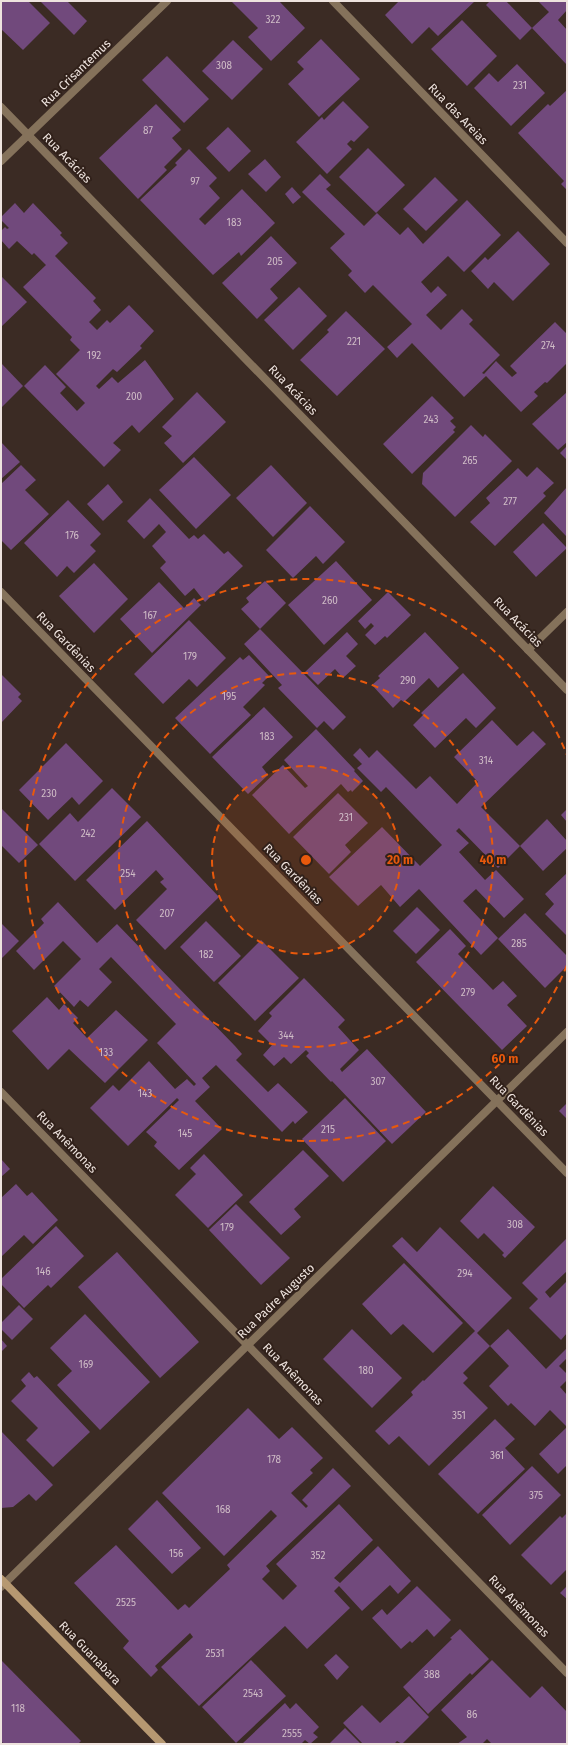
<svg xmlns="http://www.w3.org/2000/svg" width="568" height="1745" font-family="'Fira Sans',sans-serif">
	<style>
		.building { fill: #71497c }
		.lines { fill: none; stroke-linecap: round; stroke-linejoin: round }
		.street { stroke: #85725b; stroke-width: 8 }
		.secondary { stroke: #b69871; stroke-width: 8 }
		.ring { fill: none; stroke: #e8590c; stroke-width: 2; stroke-dasharray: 7 5 }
		.labels { text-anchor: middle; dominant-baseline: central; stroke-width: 4; stroke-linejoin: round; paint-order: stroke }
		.number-label { font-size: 10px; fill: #cfbcc6 }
		.street-label { font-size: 12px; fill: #eee3de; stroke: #31211a }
		.centre { fill: #e8590c; stroke: #31211a; stroke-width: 2 }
		.ring-label { font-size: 12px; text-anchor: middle; font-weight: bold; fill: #e8590c; stroke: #31211a; stroke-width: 4; stroke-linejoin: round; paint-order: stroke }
	</style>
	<rect width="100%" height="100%" fill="#3b2b24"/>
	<g class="building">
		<path d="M 1,1 L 28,1 L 50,23 L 23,50 L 1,29 Z"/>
		<path d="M 40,1 L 67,1 L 87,21 L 74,35 Z"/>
		<path d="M 234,1 L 279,1 L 305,28 L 271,61 L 248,37 L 258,28 L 232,2 Z"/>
		<path d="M 399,1 L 475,1 L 438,36 L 429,27 L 412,44 L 385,15 Z"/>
		<path d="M 490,1 L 506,1 L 532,28 L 520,40 L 486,5 Z"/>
		<path d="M 538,1 L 567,1 L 567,10 L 558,20 L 567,30 L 567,65 L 532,28 L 549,12 Z"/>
		<path d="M 462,20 L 497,56 L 467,86 L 431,49 Z"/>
		<path d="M 321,39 L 360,79 L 319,117 L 288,84 L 304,69 L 297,62 Z"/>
		<path d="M 233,40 L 263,69 L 232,100 L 202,71 Z"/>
		<path d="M 167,56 L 209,99 L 184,123 L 142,80 Z"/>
		<path d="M 517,64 L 545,93 L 511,126 L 474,88 L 489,73 L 498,82 Z"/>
		<path d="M 567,90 L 567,190 L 561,184 L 564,181 L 518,133 L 548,104 L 550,106 Z"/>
		<path d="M 343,101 L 369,127 L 354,142 L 351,140 L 347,144 L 352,149 L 327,174 L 296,142 L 322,117 L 324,120 Z"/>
		<path d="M 156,104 L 181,130 L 172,138 L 182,149 L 164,167 L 167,170 L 138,199 L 99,158 Z"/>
		<path d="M 228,127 L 251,151 L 229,172 L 206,148 Z"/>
		<path d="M 368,148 L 405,185 L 376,213 L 339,177 Z"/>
		<path d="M 189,149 L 217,178 L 209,186 L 220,198 L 199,219 L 205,225 L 242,189 L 275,223 L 241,256 L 239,252 L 213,275 L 140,200 L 177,165 L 175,163 Z"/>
		<path d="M 265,159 L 281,177 L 266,192 L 248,174 Z"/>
		<path d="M 320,174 L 331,185 L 326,189 L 364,226 L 377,213 L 400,235 L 408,227 L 423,244 L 467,200 L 501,235 L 464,272 L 448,256 L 421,282 L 431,293 L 438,286 L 447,295 L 426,315 L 441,330 L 462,309 L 473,320 L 469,324 L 500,355 L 482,373 L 484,374 L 496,361 L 512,377 L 517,373 L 510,366 L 555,322 L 567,334 L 567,363 L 547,383 L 545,382 L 534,392 L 538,396 L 521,412 L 486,376 L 464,397 L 412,343 L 397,358 L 387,347 L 412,324 L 373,285 L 365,293 L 348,275 L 352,271 L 330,248 L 345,234 L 302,192 Z"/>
		<path d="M 435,177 L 458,200 L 426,231 L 403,209 Z"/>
		<path d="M 292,187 L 301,197 L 293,204 L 285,194 Z"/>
		<path d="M 15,203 L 24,213 L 33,203 L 62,233 L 60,235 L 68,243 L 55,256 L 96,298 L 93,301 L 101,310 L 89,322 L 97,330 L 107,320 L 110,323 L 129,305 L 154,331 L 140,346 L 142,348 L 117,372 L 113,369 L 96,386 L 99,389 L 112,377 L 118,383 L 145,360 L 174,399 L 139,433 L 132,425 L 113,443 L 121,450 L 104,467 L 24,386 L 45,365 L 66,387 L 60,393 L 77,411 L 85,403 L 56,374 L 80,350 L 70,340 L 72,337 L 23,287 L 46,265 L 34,253 L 32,255 L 17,241 L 9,249 L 1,240 L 1,231 L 5,227 L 7,229 L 9,228 L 1,220 L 1,217 Z"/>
		<path d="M 518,231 L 550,264 L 513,301 L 494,282 L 488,289 L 471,271 L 485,257 L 488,260 Z"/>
		<path d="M 271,236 L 297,263 L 270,289 L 278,298 L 257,319 L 222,283 Z"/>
		<path d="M 1,276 L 27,302 L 1,327 Z"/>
		<path d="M 299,287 L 327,316 L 293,350 L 264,320 Z"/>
		<path d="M 346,311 L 385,349 L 337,396 L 300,360 L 329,332 L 327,330 Z"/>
		<path d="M 1,363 L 23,386 L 1,408 Z"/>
		<path d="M 197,392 L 226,422 L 183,463 L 164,443 L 172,436 L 162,427 Z"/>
		<path d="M 567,392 L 567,442 L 558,450 L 532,424 Z"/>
		<path d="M 432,396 L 454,418 L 450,421 L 456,427 L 453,430 L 455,432 L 412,474 L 383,444 Z"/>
		<path d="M 471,425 L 483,437 L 485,434 L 512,461 L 455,517 L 422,484 L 423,473 Z"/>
		<path d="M 1,442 L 20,462 L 1,479 Z"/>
		<path d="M 567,446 L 567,460 L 560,453 Z"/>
		<path d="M 194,457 L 231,495 L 196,529 L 159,490 Z"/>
		<path d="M 21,465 L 36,480 L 25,490 L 49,514 L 11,550 L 1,540 L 1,484 Z"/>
		<path d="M 271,465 L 307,503 L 273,537 L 236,498 Z"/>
		<path d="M 537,467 L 554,483 L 543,493 L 546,496 L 495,546 L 470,522 L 490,503 L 486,498 L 518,468 L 527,477 Z"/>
		<path d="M 108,484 L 123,502 L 103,521 L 87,504 Z"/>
		<path d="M 567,487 L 567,537 L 544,513 Z"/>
		<path d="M 150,498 L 189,539 L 194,535 L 198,539 L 204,534 L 224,554 L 228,551 L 243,566 L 205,602 L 194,588 L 185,596 L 160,568 L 166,562 L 152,546 L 166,532 L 159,524 L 144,539 L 127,521 Z"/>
		<path d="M 68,500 L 101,534 L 90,545 L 96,551 L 74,573 L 67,566 L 57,577 L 24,543 Z"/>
		<path d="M 310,506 L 345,542 L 323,564 L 316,556 L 293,578 L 266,550 Z"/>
		<path d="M 543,523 L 567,548 L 536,577 L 513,552 Z"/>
		<path d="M 336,561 L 372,600 L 324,645 L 288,605 Z"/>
		<path d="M 94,563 L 128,599 L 94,633 L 59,596 Z"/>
		<path d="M 265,581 L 286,603 L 260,629 L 346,717 L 333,730 L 324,721 L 317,728 L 278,688 L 282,685 L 244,644 L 260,629 L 241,609 L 249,602 L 246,598 Z"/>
		<path d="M 159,582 L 184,608 L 194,598 L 201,605 L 152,653 L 120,619 Z"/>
		<path d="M 388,592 L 411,615 L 387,638 L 385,636 L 375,645 L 365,635 L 374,626 L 371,623 L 365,629 L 358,621 Z"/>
		<path d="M 189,620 L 226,658 L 197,687 L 189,679 L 163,704 L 134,674 Z"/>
		<path d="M 347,632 L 358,644 L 346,656 L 356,666 L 343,678 L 335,669 L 318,685 L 305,672 Z"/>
		<path d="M 425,632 L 459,668 L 438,688 L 429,678 L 404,702 L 401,700 L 393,708 L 372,685 L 380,678 L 378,676 Z"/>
		<path d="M 249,655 L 269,676 L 262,683 L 265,685 L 243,707 L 251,715 L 210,754 L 175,718 L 240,657 L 243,660 Z"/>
		<path d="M 463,673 L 496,708 L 476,728 L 466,718 L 435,748 L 413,725 L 423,715 L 421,713 Z"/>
		<path d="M 1,674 L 21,694 L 18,697 L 22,701 L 1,723 Z"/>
		<path d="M 264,707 L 293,737 L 262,767 L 268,775 L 248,794 L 212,757 Z"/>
		<path d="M 492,720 L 517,746 L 533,731 L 546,744 L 481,807 L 520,846 L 498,868 L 459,828 L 456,831 L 469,843 L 459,852 L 485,880 L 496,870 L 524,899 L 504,918 L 476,889 L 463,901 L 498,938 L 481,955 L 419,889 L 400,907 L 381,885 L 358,906 L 329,877 L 382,827 L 420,866 L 442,845 L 386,787 L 381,792 L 357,768 L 362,764 L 353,755 L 360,748 L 369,758 L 377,750 L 416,789 L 430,776 L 457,804 L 478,782 L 454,757 Z"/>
		<path d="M 316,729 L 355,770 L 354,771 L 363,781 L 352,792 L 351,790 L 348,792 L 341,784 L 289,834 L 252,795 L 283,765 L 305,788 L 308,786 L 284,760 Z"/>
		<path d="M 66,743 L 103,781 L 79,805 L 72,797 L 48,820 L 19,790 Z"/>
		<path d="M 112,788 L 141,817 L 75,881 L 39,844 L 70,813 L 78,822 Z"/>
		<path d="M 338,793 L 368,823 L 345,845 L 351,852 L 329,874 L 293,837 Z"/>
		<path d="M 1,808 L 38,845 L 19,863 L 1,845 Z"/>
		<path d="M 567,809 L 567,822 L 561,815 Z"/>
		<path d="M 547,819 L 567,841 L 567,848 L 543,871 L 520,846 Z"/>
		<path d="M 147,821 L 219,897 L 165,950 L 136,920 L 167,889 L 160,882 L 164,879 L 156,870 L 115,910 L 86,880 Z"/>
		<path d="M 567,873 L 567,936 L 545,914 L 554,904 L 545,894 Z"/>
		<path d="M 58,902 L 97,943 L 117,924 L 235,1046 L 242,1054 L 236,1060 L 268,1092 L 278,1083 L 308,1112 L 295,1124 L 293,1121 L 282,1132 L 216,1065 L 202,1078 L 210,1087 L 195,1101 L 222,1129 L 179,1170 L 154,1146 L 157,1142 L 146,1132 L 179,1100 L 177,1098 L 128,1146 L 90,1108 L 113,1085 L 119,1091 L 149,1061 L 175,1089 L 187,1079 L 194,1086 L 196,1084 L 157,1043 L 176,1024 L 111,957 L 99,969 L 112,982 L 88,1007 L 80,1000 L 74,1007 L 54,986 L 81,959 L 63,941 L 34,970 L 16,951 L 44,923 L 41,919 Z"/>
		<path d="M 417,907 L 440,930 L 416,954 L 393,931 Z"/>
		<path d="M 525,913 L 567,956 L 567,966 L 545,988 L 498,939 Z"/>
		<path d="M 206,921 L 241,956 L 214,982 L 180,947 Z"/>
		<path d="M 1,923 L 19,941 L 1,959 Z"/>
		<path d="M 450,929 L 466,946 L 458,954 L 493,990 L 503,981 L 517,996 L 507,1005 L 527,1026 L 502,1050 L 416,962 Z"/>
		<path d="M 261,940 L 299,978 L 255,1021 L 218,983 Z"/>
		<path d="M 304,978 L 345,1020 L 338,1027 L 359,1050 L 340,1069 L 342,1072 L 367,1049 L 426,1112 L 392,1144 L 332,1081 L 331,1082 L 306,1056 L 309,1053 L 306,1050 L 291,1064 L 284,1057 L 274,1066 L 263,1055 L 272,1045 L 258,1031 L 272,1016 L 269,1013 Z"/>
		<path d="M 47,997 L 59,1010 L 64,1004 L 78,1018 L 73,1023 L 87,1038 L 116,1010 L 148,1040 L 105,1083 L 69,1049 L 48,1070 L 12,1031 Z"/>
		<path d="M 345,1098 L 386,1141 L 343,1182 L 302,1139 Z"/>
		<path d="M 567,1103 L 567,1119 L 559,1111 Z"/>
		<path d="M 303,1150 L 329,1176 L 294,1209 L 301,1217 L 281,1235 L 249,1202 Z"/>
		<path d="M 204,1154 L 243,1195 L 208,1228 L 175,1195 L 196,1174 L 190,1168 Z"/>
		<path d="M 1,1159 L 10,1169 L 1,1177 Z"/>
		<path d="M 16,1184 L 27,1196 L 32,1192 L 58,1220 L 33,1244 L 24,1235 L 1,1257 L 1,1198 Z"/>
		<path d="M 493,1186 L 535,1227 L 505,1258 L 502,1255 L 504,1253 L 484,1233 L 478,1239 L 460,1221 Z"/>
		<path d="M 236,1204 L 290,1258 L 261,1285 L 209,1230 Z"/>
		<path d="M 56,1226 L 84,1256 L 51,1288 L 48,1285 L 24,1308 L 1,1284 L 1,1279 Z"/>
		<path d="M 440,1227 L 512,1298 L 477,1333 L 490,1346 L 463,1373 L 468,1378 L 463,1383 L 488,1408 L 429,1466 L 399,1436 L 389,1445 L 375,1431 L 413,1395 L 411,1392 L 423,1380 L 424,1381 L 475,1331 L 392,1246 L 402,1237 L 417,1252 Z"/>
		<path d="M 567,1238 L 567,1271 L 545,1292 L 550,1298 L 567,1281 L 567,1333 L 561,1340 L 529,1308 L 538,1299 L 522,1283 Z"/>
		<path d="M 117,1252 L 199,1342 L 160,1378 L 78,1287 Z"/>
		<path d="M 404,1263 L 463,1323 L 433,1353 L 403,1324 L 391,1335 L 362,1304 Z"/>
		<path d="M 19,1305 L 33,1319 L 12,1340 L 1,1329 L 1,1323 Z"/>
		<path d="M 85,1314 L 150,1382 L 100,1430 L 57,1385 L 72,1371 L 50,1348 Z"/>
		<path d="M 352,1329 L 402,1378 L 372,1408 L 323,1359 Z"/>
		<path d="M 508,1329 L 546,1369 L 566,1349 L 567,1351 L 567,1358 L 559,1366 L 567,1374 L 567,1380 L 560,1387 L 567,1395 L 567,1427 L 550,1410 L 535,1426 L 511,1403 L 508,1406 L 489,1386 L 509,1366 L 490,1346 Z"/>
		<path d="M 1,1339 L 7,1346 L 1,1352 Z"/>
		<path d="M 29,1372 L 34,1378 L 37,1376 L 90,1432 L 53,1467 L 26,1440 L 38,1428 L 11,1401 L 26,1386 L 21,1380 Z"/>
		<path d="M 248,1408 L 279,1439 L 292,1427 L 323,1458 L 310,1470 L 313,1473 L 291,1493 L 306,1508 L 308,1506 L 302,1500 L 333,1468 L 351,1486 L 266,1566 L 270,1571 L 262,1579 L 283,1600 L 297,1586 L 276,1564 L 339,1504 L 373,1540 L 334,1578 L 340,1583 L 378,1546 L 411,1581 L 398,1594 L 390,1585 L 362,1611 L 339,1586 L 334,1591 L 350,1608 L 307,1649 L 285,1626 L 199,1706 L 161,1667 L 193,1637 L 190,1633 L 155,1666 L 158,1670 L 151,1677 L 123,1648 L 129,1641 L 74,1583 L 116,1545 L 178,1610 L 185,1604 L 189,1608 L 230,1569 L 227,1565 L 277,1516 L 271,1510 L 224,1556 L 162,1493 Z"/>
		<path d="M 495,1419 L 515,1439 L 505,1448 L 525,1469 L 478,1514 L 438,1474 Z"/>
		<path d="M 567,1427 L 567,1465 L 558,1474 L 539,1454 Z"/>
		<path d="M 1,1431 L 53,1485 L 36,1501 L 29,1494 L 13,1507 L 1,1508 Z"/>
		<path d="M 532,1466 L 561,1495 L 510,1545 L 482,1515 Z"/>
		<path d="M 157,1500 L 201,1548 L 172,1574 L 128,1529 Z"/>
		<path d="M 567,1513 L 567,1569 L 551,1585 L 521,1555 L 560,1516 L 562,1518 Z"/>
		<path d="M 417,1586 L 451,1620 L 434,1637 L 427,1629 L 412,1643 L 410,1641 L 401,1649 L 372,1618 L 382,1609 L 387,1615 Z"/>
		<path d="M 567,1586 L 567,1599 L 560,1593 Z"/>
		<path d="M 460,1629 L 489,1659 L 472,1675 L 470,1673 L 428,1714 L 403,1687 L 452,1639 L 450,1638 Z"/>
		<path d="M 336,1654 L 349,1667 L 337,1680 L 324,1665 Z"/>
		<path d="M 1,1660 L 81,1741 L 78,1744 L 4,1744 L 1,1741 Z"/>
		<path d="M 251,1660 L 286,1696 L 236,1743 L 202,1707 Z"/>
		<path d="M 492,1660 L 530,1698 L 542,1686 L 567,1712 L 567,1744 L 492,1744 L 487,1739 L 482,1744 L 457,1744 L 467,1737 L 441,1710 Z"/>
		<path d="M 409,1696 L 429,1717 L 402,1744 L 397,1741 L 394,1744 L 363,1744 L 343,1723 L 362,1705 L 380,1723 Z"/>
		<path d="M 285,1703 L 290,1709 L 296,1703 L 319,1727 L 313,1733 L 318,1737 L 310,1744 L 305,1740 L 301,1744 L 242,1744 Z"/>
		<path d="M 345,1728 L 361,1744 L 329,1744 Z"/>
	</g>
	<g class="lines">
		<g class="street">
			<path d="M 333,1 L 567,243"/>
			<path d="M 1,107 L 567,690"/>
			<path d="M 1,161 L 167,1"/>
			<path d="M 1,592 L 567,1173"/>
			<path d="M 528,650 L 567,612"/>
			<path d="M 1,1092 L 567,1673"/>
			<path d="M 1,1587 L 567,1032"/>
		</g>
		<path class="secondary" d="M 1,1579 L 162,1744"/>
	</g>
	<circle cx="306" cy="860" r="94" fill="#e8590c" fill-opacity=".12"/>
	<g class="ring">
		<circle cx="306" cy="860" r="94"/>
		<circle cx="306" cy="860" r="187"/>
		<path d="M567 965A281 281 0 1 1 567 755"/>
	</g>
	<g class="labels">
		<g class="number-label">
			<text x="273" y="20">322</text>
			<text x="224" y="66">308</text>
			<text x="520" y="86">231</text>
			<text x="148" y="131">87</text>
			<text x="195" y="182">97</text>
			<text x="234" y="223">183</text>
			<text x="275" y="262">205</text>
			<text x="354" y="342">221</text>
			<text x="548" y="346">274</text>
			<text x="94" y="356">192</text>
			<text x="134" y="397">200</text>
			<text x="431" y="420">243</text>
			<text x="470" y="461">265</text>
			<text x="510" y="502">277</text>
			<text x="72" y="536">176</text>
			<text x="330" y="601">260</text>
			<text x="150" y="616">167</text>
			<text x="190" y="657">179</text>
			<text x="408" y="681">290</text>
			<text x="229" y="697">195</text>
			<text x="267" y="737">183</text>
			<text x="486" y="761">314</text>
			<text x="49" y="794">230</text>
			<text x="346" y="818">231</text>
			<text x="88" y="834">242</text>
			<text x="128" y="874">254</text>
			<text x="167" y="914">207</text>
			<text x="519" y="944">285</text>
			<text x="206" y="955">182</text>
			<text x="468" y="993">279</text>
			<text x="286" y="1036">344</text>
			<text x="106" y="1053">133</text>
			<text x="378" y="1082">307</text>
			<text x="145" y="1094">143</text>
			<text x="328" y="1130">215</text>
			<text x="185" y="1134">145</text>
			<text x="515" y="1225">308</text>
			<text x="227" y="1228">179</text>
			<text x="43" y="1272">146</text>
			<text x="465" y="1274">294</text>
			<text x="86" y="1365">169</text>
			<text x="366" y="1371">180</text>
			<text x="459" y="1416">351</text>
			<text x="497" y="1456">361</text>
			<text x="274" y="1460">178</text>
			<text x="536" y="1496">375</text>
			<text x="223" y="1510">168</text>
			<text x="176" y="1554">156</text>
			<text x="318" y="1556">352</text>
			<text x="126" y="1603">2525</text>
			<text x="215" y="1654">2531</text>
			<text x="432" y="1675">388</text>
			<text x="253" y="1694">2543</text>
			<text x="18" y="1709">118</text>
			<text x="472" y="1715">86</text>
			<text x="292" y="1734">2555</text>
		</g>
		<g class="street-label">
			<text transform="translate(76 73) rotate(-44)">Rua Crisantemus</text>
			<text transform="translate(458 114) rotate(46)">Rua das Areias</text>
			<text transform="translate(67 158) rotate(46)">Rua Acácias</text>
			<text transform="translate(293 390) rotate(46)">Rua Acácias</text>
			<text transform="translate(518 622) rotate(46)">Rua Acácias</text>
			<text transform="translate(66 642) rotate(46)">Rua Gardênias</text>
			<text transform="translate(293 874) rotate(46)">Rua Gardênias</text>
			<text transform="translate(519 1106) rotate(46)">Rua Gardênias</text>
			<text transform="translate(67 1142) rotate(46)">Rua Anêmonas</text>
			<text transform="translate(276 1301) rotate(-44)">Rua Padre Augusto</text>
			<text transform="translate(293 1374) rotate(46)">Rua Anêmonas</text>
			<text transform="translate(519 1606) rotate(46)">Rua Anêmonas</text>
			<text transform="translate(90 1653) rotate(46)">Rua Guanabara</text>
		</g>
	</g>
	<circle cx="306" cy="860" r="6" class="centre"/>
	<g class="ring-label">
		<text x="400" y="864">20 m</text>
		<text x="493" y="864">40 m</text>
		<text x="505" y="1063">60 m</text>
	</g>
	<rect width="568" height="1745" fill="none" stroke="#eee3de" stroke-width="4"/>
</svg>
